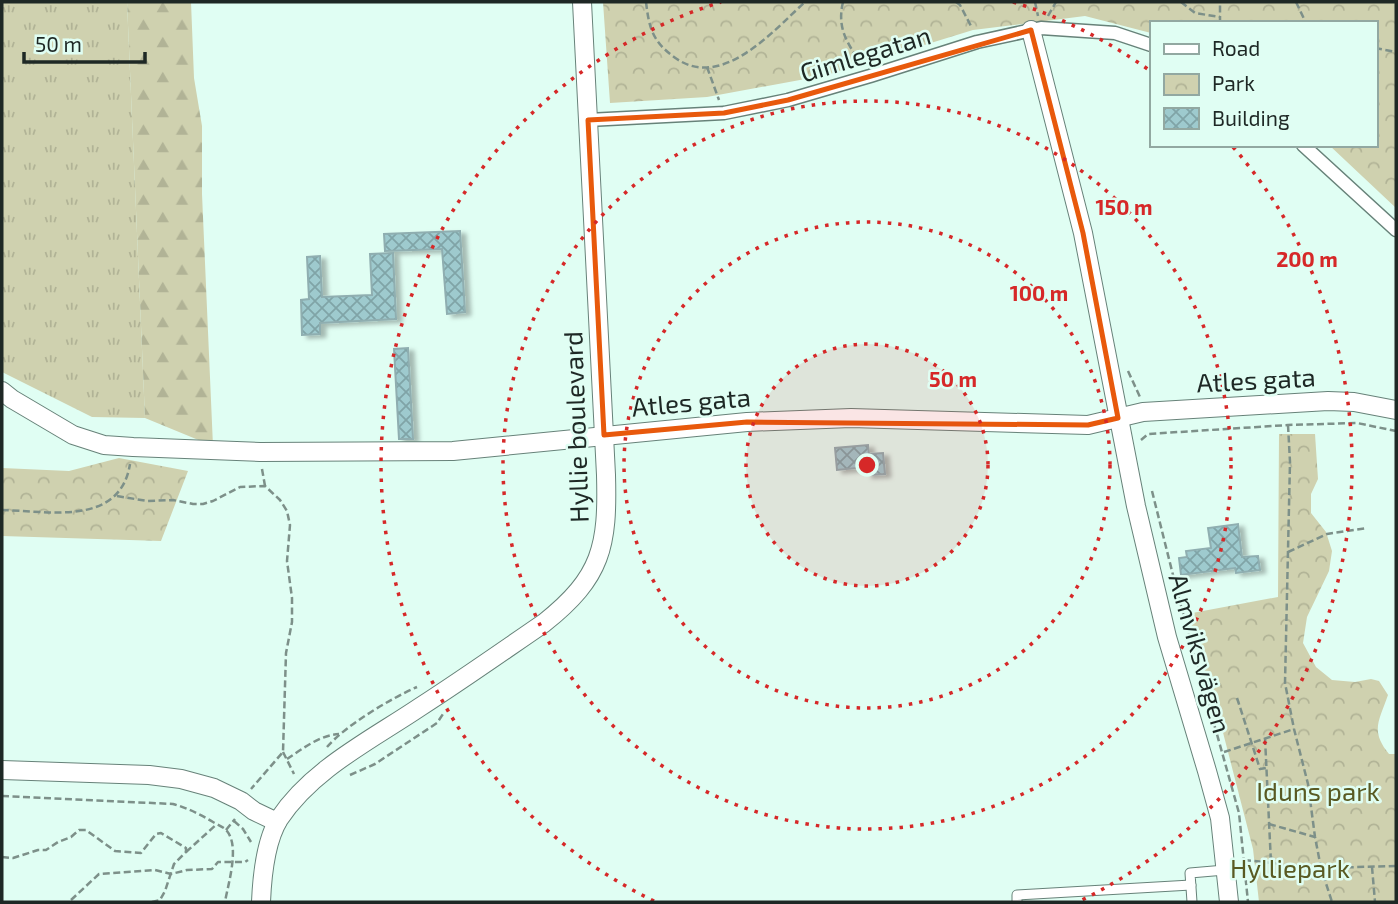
<svg xmlns="http://www.w3.org/2000/svg" width="1398" height="904" font-family="'Exo 2',sans-serif">
	<style>
		.grass { fill: url(#grass-tufts) }
		.forest { fill: url(#forest-firs) }
		.park { fill: url(#park-crowns) }
		.building { fill: url(#building-cross-hatch); stroke: #8faeb0; stroke-width: 2; filter: url(#shadow) }
		.lines { fill: none; stroke-linecap: round; stroke-linejoin: round }
		.service-casing { stroke: #678279; stroke-width: 11 }
		.pedestrian-casing { stroke: #678279; stroke-width: 15 }
		.minor-casing { stroke: #678279; stroke-width: 20 }
		.path { stroke: #7d9089; stroke-width: 2.5; stroke-dasharray: 7 3.5; stroke-linecap: butt }
		.service { stroke: #fff; stroke-width: 9 }
		.pedestrian { stroke: #fff; stroke-width: 12 }
		.minor { stroke: #fff; stroke-width: 18 }
		.marked { fill: none; stroke: #e8590c; stroke-width: 5; stroke-linejoin: round }
		.ring { fill: none; stroke: #d62828; stroke-width: 3.5; stroke-dasharray: 3.5 7 }
		.labels { text-anchor: middle; dominant-baseline: central; stroke-width: 5; stroke-linejoin: round; paint-order: stroke }
		.street-label { font-size: 26px; fill: #1e2825; stroke: #e0fef3 }
		.park-label { font-size: 26px; fill: #595a23; stroke: #e0fef3 }
		.centre { fill: #d62828; stroke: #e0fef3; stroke-width: 3.5 }
		.ring-label { font-size: 21px; text-anchor: middle; font-weight: bold; fill: #d62828; stroke: #e0fef3; stroke-width: 5; stroke-linejoin: round; paint-order: stroke }
	</style>
	<defs>
		<pattern id="grass-tufts" width="24" height="20" patternUnits="userSpaceOnUse" patternTransform="scale(1.75)"><rect width="24" height="20" fill="#cfd1af"/><path d="M3 7l-1-3M5 7V3M7 7l1-3M15 17l-1-3M17 17v-4M19 17l1-3" fill="none" stroke="#b1b396"/></pattern>
		<pattern id="forest-firs" width="22" height="20" patternUnits="userSpaceOnUse" patternTransform="scale(1.75)"><rect width="22" height="20" fill="#cfd1af"/><path d="M5 1l3.5 6h-7zM16 11l3.5 6h-7z" fill="#b1b396"/></pattern>
		<pattern id="park-crowns" width="20" height="18" patternUnits="userSpaceOnUse" patternTransform="scale(1.75)"><rect width="20" height="18" fill="#cfd1af"/><path d="M2 6a3 3 0 1 1 6 0M12 15a3 3 0 1 1 6 0" fill="none" stroke="#b1b396"/></pattern>
		<pattern id="building-cross-hatch" width="8" height="8" patternUnits="userSpaceOnUse" patternTransform="scale(1.75)"><rect width="8" height="8" fill="#9ecace"/><path d="M0 0l8 8M0 8l8-8" fill="none" stroke="#80a4a7"/></pattern>
		<filter id="shadow"><feDropShadow dx="5.5" dy="3" stdDeviation="2" flood-color="#0004"/></filter>
	</defs>
	<rect width="100%" height="100%" fill="#e0fef3"/>
	<path class="grass" d="M 2,2 L 127,2 L 145,418 L 92,417 L 2,372 Z"/>
	<path class="forest" d="M 127,2 L 191,2 L 194,78 L 202,126 L 202,194 L 213,446 L 145,418 Z"/>
	<g class="park">
		<path d="M 603,2 L 1396,2 L 1396,208 L 1329,145 L 1375,145 L 1375,23 L 1151,23 L 1151,33 L 1085,16 L 973,30 L 827,75 L 707,97 L 610,103 Z"/>
		<path d="M 1279,434 L 1315,434 L 1318,479 L 1311,494 L 1311,513 L 1326,532 L 1332,551 L 1329,571 L 1307,617 L 1303,643 L 1316,667 L 1332,680 L 1355,682 L 1371,679 L 1379,681 L 1388,695 C 1379,721 1370,731 1389,754 L 1396,754 L 1396,902 L 1259,902 L 1253,849 L 1219,717 L 1187,614 L 1278,597 Z"/>
		<path d="M 119,458 L 188,471 L 161,541 L 2,536 L 2,468 L 69,471 Z"/>
	</g>
	<g class="building">
		<path d="M 460,231 L 465,312 L 447,314 L 442,249 L 385,251 L 384,234 Z"/>
		<path d="M 393,253 L 396,319 L 320,323 L 320,334 L 302,335 L 301,300 L 309,299 L 307,257 L 320,256 L 322,297 L 372,295 L 370,254 Z"/>
		<path d="M 408,348 L 413,439 L 399,439 L 394,349 Z"/>
		<path d="M 868,445 L 869,454 L 883,453 L 885,474 L 867,475 L 866,467 L 837,470 L 835,448 Z"/>
		<path d="M 1238,524 L 1242,557 L 1258,556 L 1260,570 L 1236,573 L 1235,568 L 1181,575 L 1179,558 L 1187,557 L 1186,551 L 1211,548 L 1208,528 Z"/>
	</g>
	<g class="lines">
		<defs>
			<g id="service">
				<path d="M 1017,902 L 1017,895 L 1191,885"/>
				<path d="M 1192,902 L 1190,873 L 1225,870"/>
			</g>
			<g id="pedestrian">
				<path d="M 588,120 L 724,113 L 788,100 L 870,76 L 977,42 L 1041,28 L 1115,33 L 1151,45"/>
				<path d="M 1303,145 L 1396,230"/>
			</g>
			<g id="minor">
				<path d="M 1031,30 L 1083,233 L 1136,506 L 1167,637 L 1207,771 L 1220,818 L 1229,902"/>
				<path d="M 2,391 L 12,399 L 73,435 L 104,445 L 133,447 L 260,452 L 453,451 L 747,422 L 851,418 L 1088,425 L 1143,412 L 1328,401 L 1354,402 L 1396,410"/>
				<path d="M 2,770 L 149,775 L 181,779 L 214,788 L 241,801 L 254,811 L 277,822"/>
				<path d="M 261,902 C 262,878 266,840 279,819 C 312,769 371,740 420,707 C 462,680 503,651 544,623 C 602,577 608,546 606,475 L 582,2"/>
			</g>
		</defs>
		<use href="#service" class="service-casing"/>
		<use href="#pedestrian" class="pedestrian-casing"/>
		<use href="#minor" class="minor-casing"/>
		<g class="path">
			<path d="M 646,2 C 649,27 652,41 674,57 C 721,92 773,31 805,2"/>
			<path d="M 843,2 C 837,27 846,42 861,63"/>
			<path d="M 956,2 L 960,5 L 972,28"/>
			<path d="M 1035,2 L 1038,16"/>
			<path d="M 1181,2 L 1195,13 L 1220,17"/>
			<path d="M 1296,2 L 1306,23"/>
			<path d="M 1048,16 L 1056,2"/>
			<path d="M 1220,23 L 1220,2"/>
			<path d="M 1375,48 L 1396,52"/>
			<path d="M 707,67 L 719,100"/>
			<path d="M 1128,371 L 1140,397"/>
			<path d="M 1288,425 L 1290,462 L 1285,683 L 1294,729 L 1308,784 L 1315,837 L 1321,868 L 1396,866"/>
			<path d="M 1141,440 L 1148,434 L 1288,425 L 1357,423 L 1396,431"/>
			<path d="M 262,469 L 265,486"/>
			<path d="M 1152,491 L 1178,595 L 1239,813 L 1248,902"/>
			<path d="M 117,496 L 147,501 L 173,500 L 193,504 L 203,504 L 213,501 L 240,487 L 265,486 L 280,500 L 287,511 L 290,525 L 287,561 L 292,598 L 292,622 L 286,653 L 283,752 L 251,789"/>
			<path d="M 2,510 C 48,511 120,527 130,464"/>
			<path d="M 1288,552 L 1327,534 L 1367,528"/>
			<path d="M 1237,698 L 1260,769 L 1266,768"/>
			<path d="M 1265,738 L 1271,863"/>
			<path d="M 327,747 C 346,725 390,699 417,687"/>
			<path d="M 283,752 L 294,774"/>
			<path d="M 1224,752 L 1294,729"/>
			<path d="M 287,759 C 302,749 320,735 339,734"/>
			<path d="M 350,775 L 375,764 L 437,723 L 443,714"/>
			<path d="M 2,796 L 173,804 C 187,808 200,814 213,822 C 218,825 224,827 227,831 C 240,847 228,884 225,902"/>
			<path d="M 234,821 L 243,829 L 251,842"/>
			<path d="M 1269,824 L 1315,837"/>
			<path d="M 226,830 L 235,819"/>
			<path d="M 186,852 L 217,824"/>
			<path d="M 2,857 L 13,858 L 38,850 L 46,850 L 58,842 L 71,837 L 79,830 L 86,830 L 115,851 L 141,853 L 156,834 L 161,833 L 186,848 L 186,852 L 174,864 L 165,891 L 160,900 L 152,902"/>
			<path d="M 1244,860 L 1321,868 L 1332,902"/>
			<path d="M 1372,867 L 1375,902"/>
			<path d="M 71,900 L 99,874 L 155,870 L 171,874 L 187,870 L 212,869 L 218,862 L 245,862 L 248,860"/>
		</g>
		<use href="#service" class="service"/>
		<use href="#pedestrian" class="pedestrian"/>
		<use href="#minor" class="minor"/>
	</g>
	<path class="marked" d="M 1031,30 L 1083,233 L 1118,418 L 1088,425 L 747,422 L 604,435 L 588,120 L 724,113 L 788,100 Z"/>
	<circle cx="867" cy="465" r="121" fill="#d62828" fill-opacity=".12"/>
	<g class="ring">
		<circle cx="867" cy="465" r="121"/>
		<circle cx="867" cy="465" r="243"/>
		<circle cx="867" cy="465" r="364"/>
		<path d="M654 901A485 485 0 0 1 721 2M1013 2A485 485 0 0 1 1149 70M1233 147A485 485 0 0 1 1080 901"/>
	</g>
	<g class="labels">
		<g class="street-label">
			<text transform="translate(865 53) rotate(-17)">Gimlegatan</text>
			<text transform="translate(1256 379) rotate(-3)">Atles gata</text>
			<text transform="translate(691 401) rotate(-5)">Atles gata</text>
			<text transform="translate(575 427) rotate(-92)">Hyllie boulevard</text>
			<text transform="translate(1201 653) rotate(74)">Almviksvägen</text>
		</g>
		<g class="park-label">
			<text x="1318" y="790">Iduns park</text>
			<text x="1290" y="867">Hylliepark</text>
		</g>
	</g>
	<circle cx="867" cy="465" r="10" class="centre"/>
	<g class="ring-label">
		<text x="1124" y="215">150 m</text>
		<text x="1307" y="267">200 m</text>
		<text x="1039" y="301">100 m</text>
		<text x="953" y="387">50 m</text>
	</g>
	<rect width="1398" height="904" fill="none" stroke="#1e2825" stroke-width="7"/>
	<rect x="1150" y="21" width="228" height="126" fill="#e0fef3" stroke="#92a8a1" stroke-width="2"/>
	<rect x="1164" y="44" width="35" height="10" fill="#ffffff" stroke="#92a8a1" stroke-width="2"/>
	<text x="1212" y="56" font-size="21" fill="#1e2825">Road</text>
	<rect x="1164" y="74" width="35" height="21" fill="url(#park-crowns)" stroke="#92a8a1" stroke-width="2"/>
	<text x="1212" y="91" font-size="21" fill="#1e2825">Park</text>
	<rect x="1164" y="108" width="35" height="21" fill="url(#building-cross-hatch)" stroke="#92a8a1" stroke-width="2"/>
	<text x="1212" y="126" font-size="21" fill="#1e2825">Building</text>
	<path d="M24 52v10h121v-10" fill="none" stroke="#1e2825" stroke-width="3.5"/>
	<text x="35" y="52" font-size="21" fill="#1e2825" stroke="#e0fef3" stroke-width="5" paint-order="stroke">50 m</text>
</svg>
